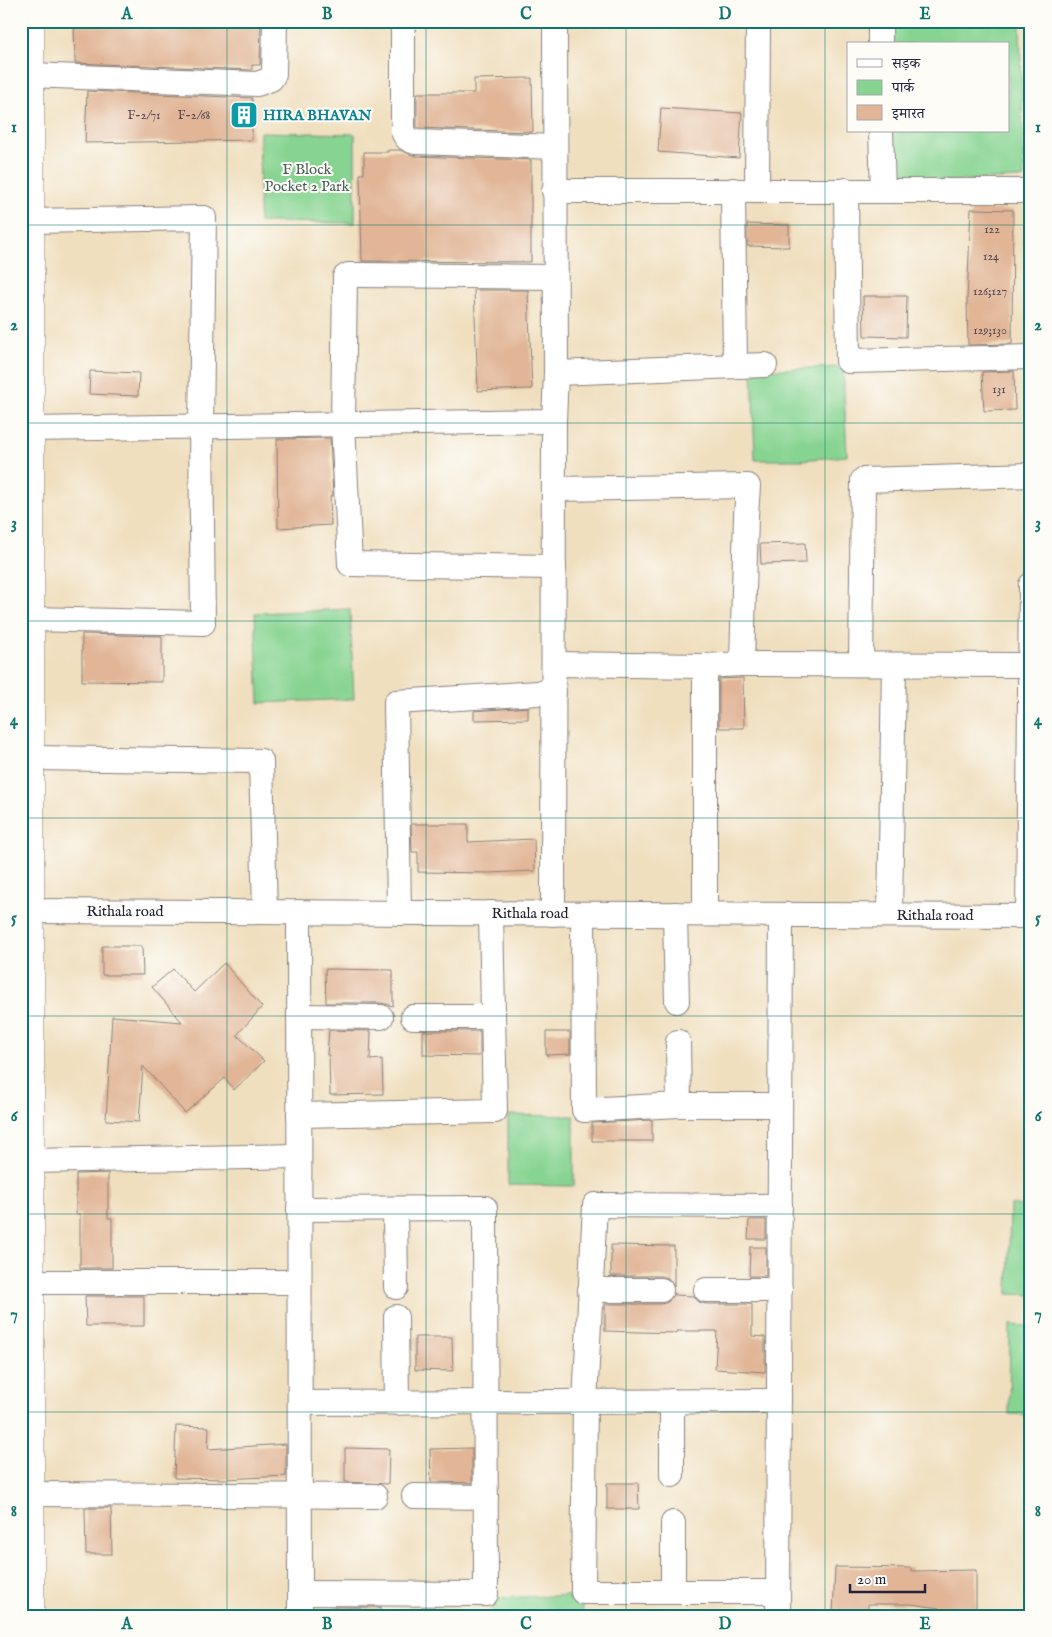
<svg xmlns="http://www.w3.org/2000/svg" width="1052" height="1637" font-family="'IM FELL English','Noto Serif Devanagari',serif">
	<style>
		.green { fill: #87d492; stroke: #547b66 }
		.building { fill: #e1b596 }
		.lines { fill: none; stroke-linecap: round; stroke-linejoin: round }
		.minor-casing { stroke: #89807d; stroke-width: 26 }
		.tertiary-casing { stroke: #89807d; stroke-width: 29 }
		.minor { stroke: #fff; stroke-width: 24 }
		.tertiary { stroke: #fff; stroke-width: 28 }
		.grid { fill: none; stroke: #0f766e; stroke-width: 1; stroke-opacity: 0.55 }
		.labels { text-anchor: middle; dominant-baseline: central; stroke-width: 4; stroke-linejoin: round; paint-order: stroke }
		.number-label { font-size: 12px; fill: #524752 }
		.culture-label { font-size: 15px; font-weight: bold; fill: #0d838f; stroke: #fdfcf7; text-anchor: start }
		.park-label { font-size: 15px; fill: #456059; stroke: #fdfcf7 }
		.street-label { font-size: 15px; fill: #22223b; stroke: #fdfcf7 }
		.neatline { fill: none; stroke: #0f766e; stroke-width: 2 }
		.grid-label { font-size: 16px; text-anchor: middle; font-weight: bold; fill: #0f766e }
	</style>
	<rect width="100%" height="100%" fill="#fdfcf7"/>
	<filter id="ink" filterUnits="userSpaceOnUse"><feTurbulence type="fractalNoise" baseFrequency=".02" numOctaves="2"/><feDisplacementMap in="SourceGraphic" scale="10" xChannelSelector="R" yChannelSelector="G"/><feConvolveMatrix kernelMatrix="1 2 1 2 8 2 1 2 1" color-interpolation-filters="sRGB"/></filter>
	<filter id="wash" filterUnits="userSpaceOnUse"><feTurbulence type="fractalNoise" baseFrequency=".0096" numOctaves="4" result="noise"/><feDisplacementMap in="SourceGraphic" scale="20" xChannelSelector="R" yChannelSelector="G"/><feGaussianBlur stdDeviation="1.12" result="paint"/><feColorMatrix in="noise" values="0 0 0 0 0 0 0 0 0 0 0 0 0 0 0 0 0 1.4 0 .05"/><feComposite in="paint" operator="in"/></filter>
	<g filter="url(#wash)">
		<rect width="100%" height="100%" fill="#f0dfbf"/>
		<g class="green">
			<path d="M 891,21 L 1020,21 L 1024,178 L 892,183 L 892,131 L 1008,131 L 1008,44 L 891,44 Z"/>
			<path d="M 260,132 L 355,134 L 355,223 L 259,222 Z"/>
			<path d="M 843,367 L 847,456 L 802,460 L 755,460 L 752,370 Z"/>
			<path d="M 350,609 L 354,699 L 259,703 L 255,613 Z"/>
			<path d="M 508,1115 L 574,1116 L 574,1186 L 508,1185 Z"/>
			<path d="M 1010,1205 L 1031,1206 L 1031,1295 L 1008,1294 Z"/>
			<path d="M 1010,1325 L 1031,1326 L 1031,1415 L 1009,1414 Z"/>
			<path d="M 582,1595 L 583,1616 L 493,1616 L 492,1598 Z"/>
		</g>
		<g id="blocks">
			<g class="building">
				<path d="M 74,21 L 261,21 L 260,65 L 252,65 L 252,70 L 75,63 Z"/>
				<path d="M 532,78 L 533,131 L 531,132 L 417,128 L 417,93 L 474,93 L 474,79 Z"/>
				<path d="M 87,91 L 252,98 L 252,140 L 85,143 Z"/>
				<path d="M 661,108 L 742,113 L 739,158 L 658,152 Z"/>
				<path d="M 388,150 L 400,150 L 415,156 L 531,160 L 531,262 L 362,261 L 360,174 L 364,174 L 364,152 L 388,152 Z"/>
				<path d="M 971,209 L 1013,210 L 1012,344 L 968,345 L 967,300 Z"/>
				<path d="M 747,224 L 789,225 L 789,247 L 747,246 Z"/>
				<path d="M 474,290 L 528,290 L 532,389 L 478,391 Z"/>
				<path d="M 863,296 L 907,296 L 906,337 L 864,336 Z"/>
				<path d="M 90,371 L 139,373 L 138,396 L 89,394 Z"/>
				<path d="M 1014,371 L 1015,410 L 984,411 L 982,372 Z"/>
				<path d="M 330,438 L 333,496 L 330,496 L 331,525 L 278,528 L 277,439 Z"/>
				<path d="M 805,543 L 806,563 L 761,564 L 760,544 Z"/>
				<path d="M 82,634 L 162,636 L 162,682 L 82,681 Z"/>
				<path d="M 743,678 L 744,728 L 719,728 L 719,679 Z"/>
				<path d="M 528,707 L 528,719 L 474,720 L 474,711 Z"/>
				<path d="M 411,824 L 468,824 L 468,842 L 534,839 L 535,871 L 489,873 L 418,872 L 418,852 L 412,852 Z"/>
				<path d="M 102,946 L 142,946 L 143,975 L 102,975 Z"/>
				<path d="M 224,963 L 262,1007 L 237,1035 L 264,1061 L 234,1090 L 225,1078 L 185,1113 L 143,1066 L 139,1122 L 106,1120 L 112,1016 L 182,1022 L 152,987 L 173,969 L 194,992 Z"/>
				<path d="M 325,969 L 393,970 L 393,1006 L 381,1003 L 326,1003 Z"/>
				<path d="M 329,1030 L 371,1031 L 370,1060 L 382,1059 L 383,1094 L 330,1095 L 329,1055 L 327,1055 Z"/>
				<path d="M 423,1031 L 480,1031 L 480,1056 L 423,1055 Z"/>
				<path d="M 546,1032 L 570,1032 L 570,1054 L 546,1055 Z"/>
				<path d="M 652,1120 L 652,1141 L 592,1141 L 592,1123 Z"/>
				<path d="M 108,1173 L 108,1218 L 112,1218 L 112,1268 L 80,1268 L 80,1214 L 76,1214 L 76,1174 Z"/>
				<path d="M 749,1220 L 766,1220 L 766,1239 L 748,1239 Z"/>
				<path d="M 611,1245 L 674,1246 L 674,1287 L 668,1278 L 661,1276 L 611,1276 Z"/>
				<path d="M 750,1247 L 766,1247 L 766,1276 L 749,1276 Z"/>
				<path d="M 674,1293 L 674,1295 L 694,1296 L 699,1302 L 706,1304 L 752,1304 L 752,1336 L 765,1337 L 765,1372 L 715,1369 L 717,1331 L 677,1331 L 677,1333 L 605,1331 L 605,1304 L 661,1304 L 668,1302 Z"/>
				<path d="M 85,1296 L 144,1296 L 144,1326 L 86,1326 Z"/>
				<path d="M 415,1337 L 452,1337 L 453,1371 L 415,1370 Z"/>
				<path d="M 176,1426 L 209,1427 L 208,1449 L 286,1444 L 286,1476 L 225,1479 L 174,1478 Z"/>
				<path d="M 345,1448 L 389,1449 L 388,1484 L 345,1482 Z"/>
				<path d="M 472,1448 L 472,1483 L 431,1482 L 430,1449 Z"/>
				<path d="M 607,1483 L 638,1483 L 639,1509 L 607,1509 Z"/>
				<path d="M 85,1508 L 111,1508 L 112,1554 L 86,1554 Z"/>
				<path d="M 835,1567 L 911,1568 L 911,1571 L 976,1570 L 976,1616 L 939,1616 L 939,1608 L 911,1604 L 868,1604 L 868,1616 L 833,1616 Z"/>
				<rect x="334" y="1607" width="47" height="9"/>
			</g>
		</g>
	</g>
	<g filter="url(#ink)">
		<use href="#blocks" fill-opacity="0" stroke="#89807d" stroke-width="1"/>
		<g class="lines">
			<defs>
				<g id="minor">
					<path d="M 403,21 L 403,131 C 405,138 408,140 415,142 L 555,147"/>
					<path d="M 880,21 L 880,44"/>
					<path d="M 30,75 L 257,84 L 271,79 L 274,74 L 275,21"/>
					<path d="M 881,131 L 883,190"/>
					<path d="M 733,190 L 735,366"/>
					<path d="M 846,190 L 848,361 L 1031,357"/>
					<path d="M 554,191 L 1031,191"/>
					<path d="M 757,191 L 758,21"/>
					<path d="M 30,221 L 204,218 L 201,426 L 203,623 L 31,619"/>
					<path d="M 556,373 L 765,365"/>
					<path d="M 30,429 L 554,421"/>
					<path d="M 554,489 L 748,486 L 746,516 L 742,664"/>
					<path d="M 554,567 L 350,564 L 343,424 L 345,277 L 348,275 L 359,275 L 555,277"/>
					<path d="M 554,664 L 705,666 L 742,664 L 1031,665"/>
					<path d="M 861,664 L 863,480 L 1031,475"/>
					<path d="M 705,666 L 705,914"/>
					<path d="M 30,758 L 261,761 L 265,912"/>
					<path d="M 30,911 L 1031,916"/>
					<path d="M 299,912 L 300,1616"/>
					<path d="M 399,913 L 396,702 L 554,692"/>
					<path d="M 553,914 L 554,421 L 556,373 L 555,21"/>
					<path d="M 583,914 L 584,1110 L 679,1105 L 780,1105"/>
					<path d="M 675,914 L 677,1001"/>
					<path d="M 890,915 L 894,665"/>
					<path d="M 1028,916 L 1031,585"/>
					<path d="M 299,1016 L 381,1017"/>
					<path d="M 413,1017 L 493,1017"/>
					<path d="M 678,1042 L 679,1105"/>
					<path d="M 299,1115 L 495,1111 L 491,913"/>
					<path d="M 30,1161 L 299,1156"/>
					<path d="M 299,1209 L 485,1208 L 486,1594 L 300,1593"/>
					<path d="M 395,1209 L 396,1287"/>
					<path d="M 29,1282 L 299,1282"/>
					<path d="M 590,1290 L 661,1290"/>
					<path d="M 706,1290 L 780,1290"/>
					<path d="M 396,1317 L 397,1403"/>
					<path d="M 672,1401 L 672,1475"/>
					<path d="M 300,1403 L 779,1401"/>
					<path d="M 29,1494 L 375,1496"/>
					<path d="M 414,1496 L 486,1497"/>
					<path d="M 673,1523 L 673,1592"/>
					<path d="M 778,1592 L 583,1592 L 585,1402 L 595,1205 L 780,1206"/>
					<path d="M 778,1616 L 781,915"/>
				</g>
				<path id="tertiary" d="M 30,21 L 30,1616"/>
			</defs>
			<use href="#minor" class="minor-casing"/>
			<use href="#tertiary" class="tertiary-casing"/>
			<use href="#minor" class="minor"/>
			<use href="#tertiary" class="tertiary"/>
		</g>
	</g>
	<path class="grid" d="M 227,21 L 227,1616M 426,21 L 426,1616M 626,21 L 626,1616M 825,21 L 825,1616M 21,225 L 1031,225M 21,423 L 1031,423M 21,621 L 1031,621M 21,818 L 1031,818M 21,1016 L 1031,1016M 21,1214 L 1031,1214M 21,1412 L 1031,1412"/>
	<defs>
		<symbol id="building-square" viewBox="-11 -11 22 22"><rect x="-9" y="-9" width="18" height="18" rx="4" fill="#0f9aa8" stroke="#fdfcf7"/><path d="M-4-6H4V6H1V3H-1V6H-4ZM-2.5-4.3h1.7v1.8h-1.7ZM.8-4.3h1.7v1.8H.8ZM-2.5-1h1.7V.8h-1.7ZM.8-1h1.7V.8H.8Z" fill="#fff"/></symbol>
	</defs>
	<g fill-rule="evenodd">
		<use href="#building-square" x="228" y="99" width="32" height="32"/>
	</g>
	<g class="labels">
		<g class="number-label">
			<text x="144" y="115">F-2/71</text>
			<text x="194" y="115">F-2/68</text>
			<text x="992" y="229">122</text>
			<text x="991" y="256">124</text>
			<text x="990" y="291">126;127</text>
			<text x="990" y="330">129;130</text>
			<text x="999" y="389">131</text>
		</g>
		<g class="culture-label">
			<text x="263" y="115">HIRA BHAVAN</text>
		</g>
		<g class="park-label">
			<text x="307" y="169">F Block<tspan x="307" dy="17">Pocket 2 Park</tspan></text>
		</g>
		<g class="street-label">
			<text x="125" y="911">Rithala road</text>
			<text x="530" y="913">Rithala road</text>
			<text x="935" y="915">Rithala road</text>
		</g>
	</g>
	<rect width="1052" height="1637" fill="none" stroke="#fdfcf7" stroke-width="55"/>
	<rect x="847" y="42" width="162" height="90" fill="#fdfcf7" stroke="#a5a5ac"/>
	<rect x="857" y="59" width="25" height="8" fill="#ffffff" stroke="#a5a5ac"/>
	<text x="892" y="68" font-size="15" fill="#22223b">सड़क</text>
	<rect x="857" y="80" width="25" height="15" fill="#87d492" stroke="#a5a5ac"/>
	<text x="892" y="92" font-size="15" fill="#22223b">पार्क</text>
	<rect x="857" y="105" width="25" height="15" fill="#e1b596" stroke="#a5a5ac"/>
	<text x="892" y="118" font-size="15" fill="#22223b">इमारत</text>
	<path d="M850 1584v8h75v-8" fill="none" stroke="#22223b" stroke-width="2.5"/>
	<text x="857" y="1584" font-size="15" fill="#22223b" stroke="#fdfcf7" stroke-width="4" paint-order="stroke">20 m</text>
	<rect x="28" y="28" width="996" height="1582" class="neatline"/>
	<g class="grid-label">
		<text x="127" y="19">A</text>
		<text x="327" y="19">B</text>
		<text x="526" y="19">C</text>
		<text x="725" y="19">D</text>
		<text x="925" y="19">E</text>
		<text x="14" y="132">1</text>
		<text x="1038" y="132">1</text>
		<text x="14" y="330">2</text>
		<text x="1038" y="330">2</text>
		<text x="14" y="528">3</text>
		<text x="1038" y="528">3</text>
		<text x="14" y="725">4</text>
		<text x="1038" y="725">4</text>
		<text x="14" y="923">5</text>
		<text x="1038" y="923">5</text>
		<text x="14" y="1121">6</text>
		<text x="1038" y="1121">6</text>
		<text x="14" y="1319">7</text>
		<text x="1038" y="1319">7</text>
		<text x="14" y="1516">8</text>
		<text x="1038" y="1516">8</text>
		<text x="127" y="1629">A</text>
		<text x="327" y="1629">B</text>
		<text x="526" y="1629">C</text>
		<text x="725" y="1629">D</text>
		<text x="925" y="1629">E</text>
	</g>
</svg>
